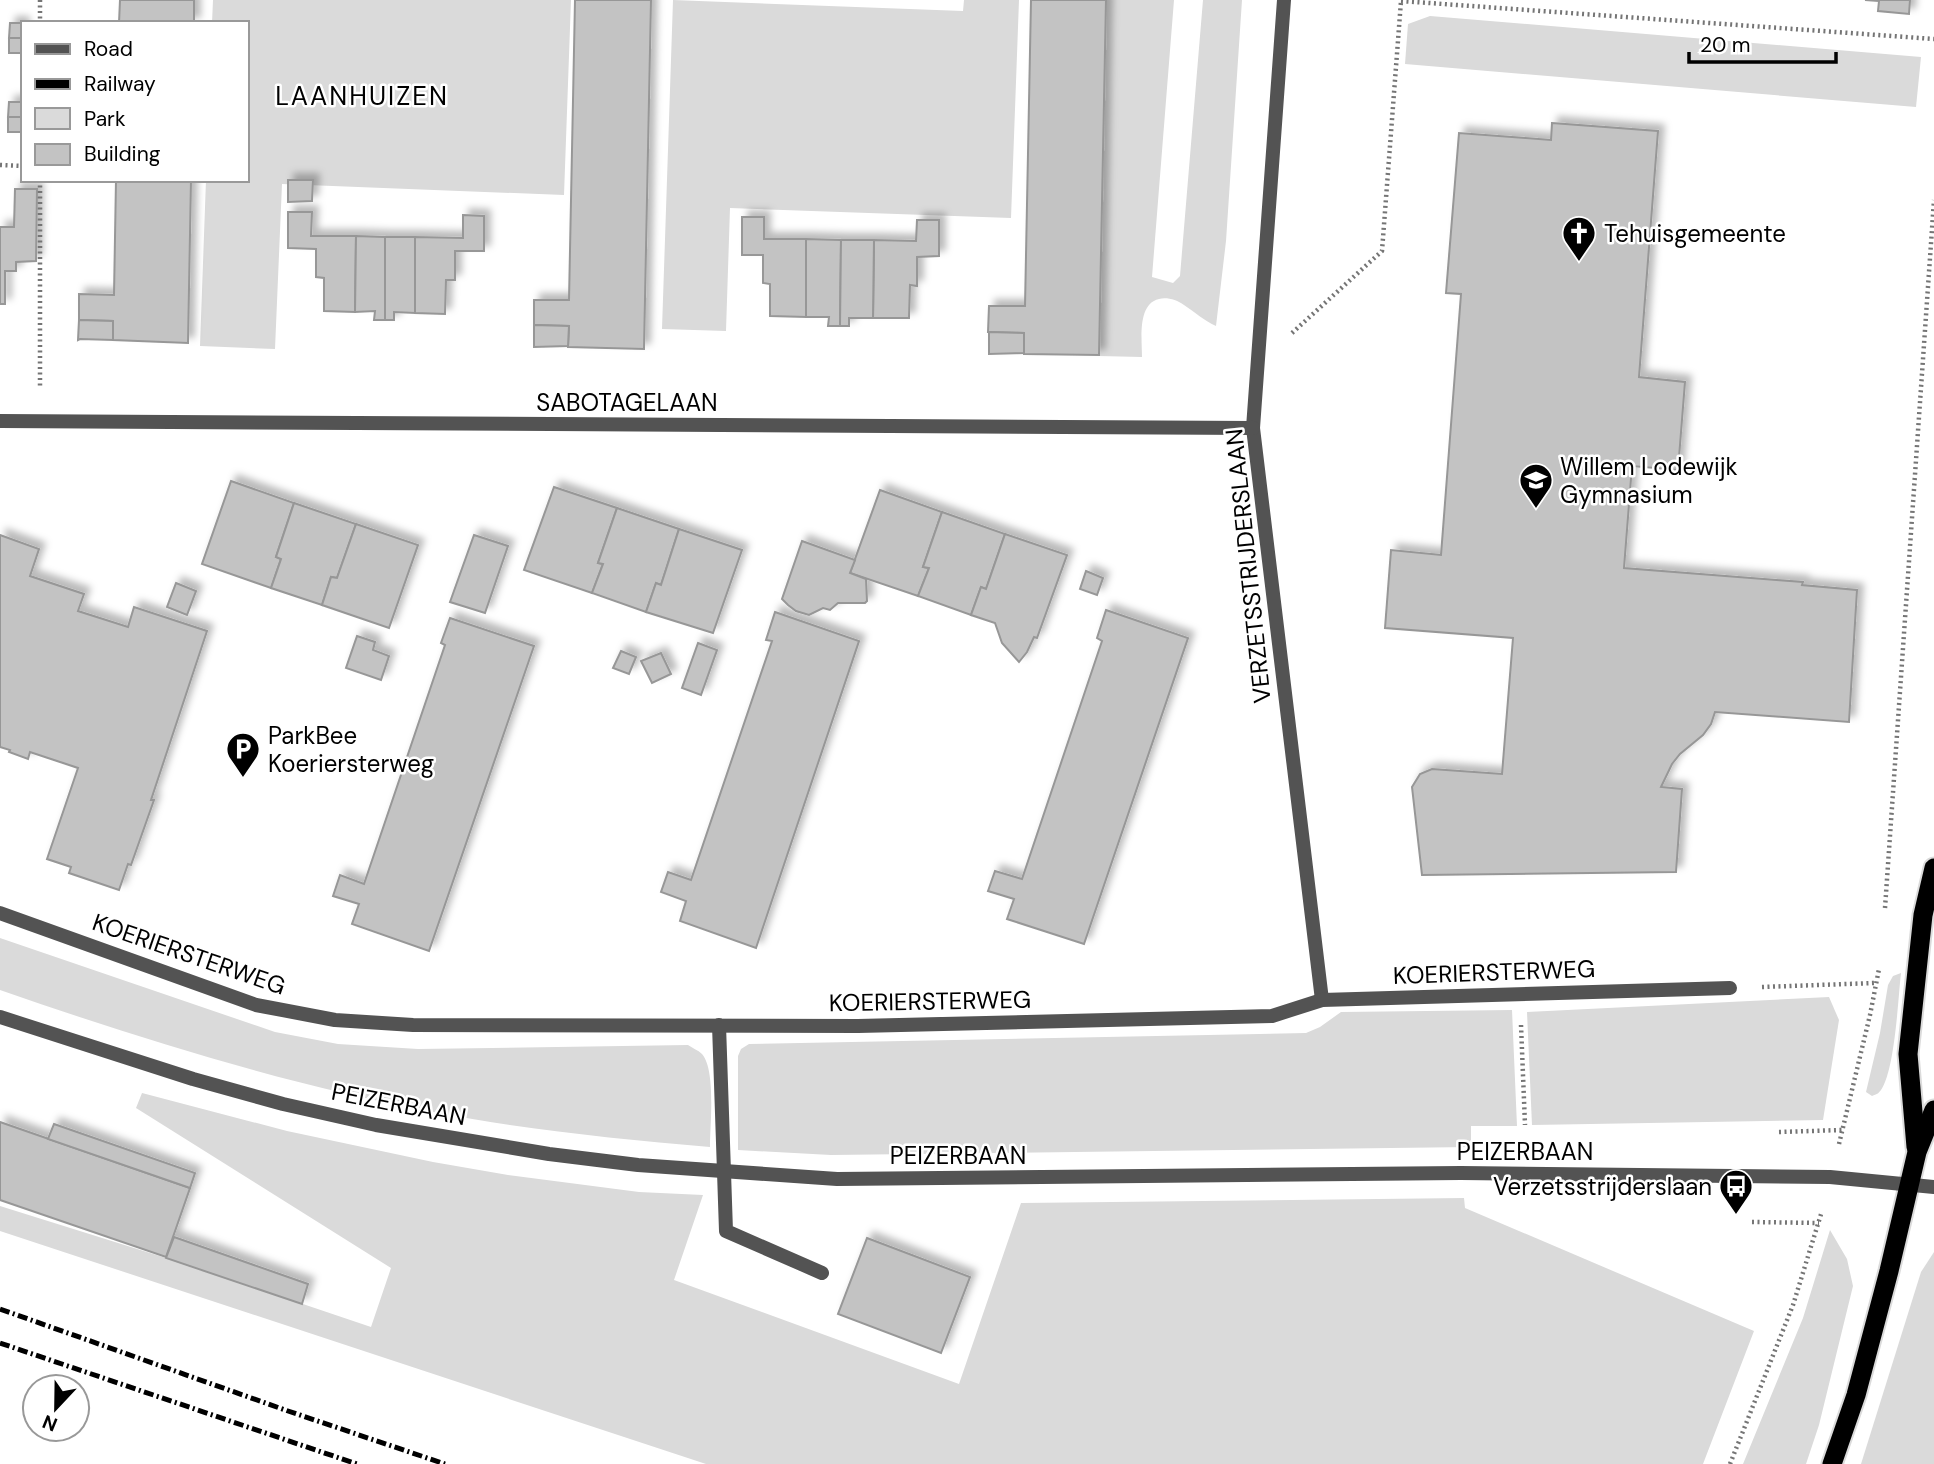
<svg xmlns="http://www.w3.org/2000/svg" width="1934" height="1464" font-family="'DM Sans',sans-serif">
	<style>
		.green { fill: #dadada }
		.building { fill: #c3c3c3; stroke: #979797; stroke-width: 2; filter: url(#shadow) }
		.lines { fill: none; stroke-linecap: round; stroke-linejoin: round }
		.trunk-casing { stroke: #dbdbdb; stroke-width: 23 }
		.path { stroke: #757575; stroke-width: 4.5; stroke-dasharray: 2 3.5; stroke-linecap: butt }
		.service { stroke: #535353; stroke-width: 14 }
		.minor { stroke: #535353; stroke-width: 14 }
		.trunk { stroke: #000; stroke-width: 19 }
		.rail { stroke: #000; stroke-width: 5; stroke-dasharray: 10 3.5 2 3.5; stroke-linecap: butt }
		.labels { text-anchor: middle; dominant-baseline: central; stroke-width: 5; stroke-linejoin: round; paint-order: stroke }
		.poi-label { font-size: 24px; fill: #000; stroke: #fff; text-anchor: start }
		.street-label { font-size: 24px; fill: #000; stroke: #fff }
		.neighbourhood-label { font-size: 26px; letter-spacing: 2px; fill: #000; stroke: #fff }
	</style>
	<defs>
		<filter id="shadow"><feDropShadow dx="6" dy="-6" stdDeviation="3.5" flood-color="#0004"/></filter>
	</defs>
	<rect width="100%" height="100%" fill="#fff"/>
	<g class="green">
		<path d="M 213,0 L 571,0 L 564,195 L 282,184 L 275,349 L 200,346 L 206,180 L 247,180 L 247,23 L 212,23 Z"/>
		<path d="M 673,0 L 963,11 L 964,0 L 1019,0 L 1011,218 L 730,208 L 726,331 L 662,329 Z"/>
		<path d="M 1106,0 L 1174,0 L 1152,277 L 1173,283 L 1180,276 L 1203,0 L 1242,0 L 1226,241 L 1216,326 C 1203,320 1196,313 1184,305 C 1177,300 1167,297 1159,299 C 1137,304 1142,340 1142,357 L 1099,356 Z"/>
		<path d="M 1430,16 L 1921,57 L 1916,107 L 1405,64 L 1408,24 Z"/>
		<path d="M 0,938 L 275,1032 L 338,1044 L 418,1049 L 688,1045 C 692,1048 698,1050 702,1054 C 716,1070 710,1125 710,1147 C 619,1139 528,1130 438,1113 C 288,1085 144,1040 0,990 Z"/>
		<path d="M 1901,973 C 1898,999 1895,1070 1881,1090 C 1878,1094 1877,1094 1872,1096 L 1866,1092 L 1880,1033 L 1888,985 L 1893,976 Z"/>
		<path d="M 1829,997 L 1839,1020 L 1823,1120 L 1532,1125 L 1527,1012 Z"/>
		<path d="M 1512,1010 L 1517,1126 L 1471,1126 L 1471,1147 L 831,1155 L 738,1150 L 738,1056 L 741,1049 L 749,1044 L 1306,1033 L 1320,1027 L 1341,1012 Z"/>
		<path d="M 142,1093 L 287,1131 L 433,1162 L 508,1175 L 639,1192 L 703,1195 L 674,1280 L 959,1384 L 1021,1203 L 1464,1198 L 1465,1208 L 1754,1331 L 1703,1464 L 706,1464 L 0,1231 L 0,1206 L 166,1258 L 371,1327 L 391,1268 L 136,1108 Z"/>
		<path d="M 1830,1230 L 1847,1259 L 1853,1286 L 1819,1425 L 1806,1464 L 1743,1464 L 1803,1318 Z"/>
		<path d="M 1934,1252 L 1934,1464 L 1861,1464 L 1921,1272 Z"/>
	</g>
	<g class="building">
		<path d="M 120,0 L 194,0 L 194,23 L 119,23 Z"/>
		<path d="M 575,0 L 651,0 L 644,349 L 568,347 L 569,326 L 534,325 L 534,300 L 569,300 Z"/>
		<path d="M 1031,0 L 1106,0 L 1099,355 L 1024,354 L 1024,333 L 988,332 L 989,306 L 1025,306 Z"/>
		<path d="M 1865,0 L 1910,0 L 1909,14 L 1878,11 L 1879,1 Z"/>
		<path d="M 10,23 L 23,23 L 23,38 L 9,38 Z"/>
		<rect x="9" y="38" width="14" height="15"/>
		<path d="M 9,102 L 23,102 L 23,117 L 8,117 Z"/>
		<rect x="8" y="117" width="15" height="15"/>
		<path d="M 1552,123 L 1658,131 L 1639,377 L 1685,382 L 1678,470 L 1632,466 L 1624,568 L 1803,582 L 1802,585 L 1857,590 L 1849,722 L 1715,712 L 1711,724 L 1703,735 L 1680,754 L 1672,764 L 1661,787 L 1682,789 L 1676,872 L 1422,875 L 1412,787 L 1420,774 L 1432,769 L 1502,774 L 1513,638 L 1385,628 L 1391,550 L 1441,555 L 1461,294 L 1446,293 L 1459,133 L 1551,140 Z"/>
		<path d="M 116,180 L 191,180 L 188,343 L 113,340 L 113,321 L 79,320 L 79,294 L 114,295 Z"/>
		<path d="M 288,180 L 313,180 L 312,201 L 288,202 Z"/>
		<path d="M 15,189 L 37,189 L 36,261 L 16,262 L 16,271 L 5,271 L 5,304 L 0,304 L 0,227 L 14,227 Z"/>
		<path d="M 288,212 L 312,212 L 311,236 L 356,236 L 355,312 L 324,311 L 324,278 L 316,277 L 316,249 L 288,248 Z"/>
		<path d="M 463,215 L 484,216 L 484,251 L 455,251 L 455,280 L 446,280 L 445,314 L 415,313 L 415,237 L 463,238 Z"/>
		<path d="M 742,217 L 764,217 L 764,239 L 806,239 L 806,317 L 770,316 L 770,284 L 763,283 L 763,255 L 742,255 Z"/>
		<path d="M 917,220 L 939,220 L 939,256 L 917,257 L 917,286 L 910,285 L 909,318 L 873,318 L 874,240 L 916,241 Z"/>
		<path d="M 356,236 L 385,237 L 385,320 L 374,320 L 375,311 L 355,312 Z"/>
		<path d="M 385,237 L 415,237 L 415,313 L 394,312 L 394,320 L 385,320 Z"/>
		<path d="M 806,239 L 841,240 L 840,326 L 828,326 L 829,317 L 806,317 Z"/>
		<path d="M 841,240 L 874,240 L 873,318 L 849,318 L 849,326 L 840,326 Z"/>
		<path d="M 79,320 L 113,321 L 113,340 L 80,339 L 78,340 Z"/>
		<path d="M 534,325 L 569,326 L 568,346 L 534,347 Z"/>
		<path d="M 989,332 L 1024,333 L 1024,353 L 989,354 Z"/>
		<path d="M 231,481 L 294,503 L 276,557 L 281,559 L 271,588 L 202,564 Z"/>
		<path d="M 554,487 L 617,508 L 598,563 L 603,564 L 592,593 L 524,570 Z"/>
		<path d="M 880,490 L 942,512 L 923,567 L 929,568 L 918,596 L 850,573 Z"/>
		<path d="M 294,503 L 356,524 L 337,578 L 331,577 L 322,605 L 271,588 L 281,559 L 276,557 Z"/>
		<path d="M 617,508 L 679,529 L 661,585 L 656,583 L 646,612 L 592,593 L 603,564 L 598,563 Z"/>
		<path d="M 942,512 L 1005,534 L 986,589 L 981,587 L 971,615 L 918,596 L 929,568 L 923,567 Z"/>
		<path d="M 356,524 L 418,545 L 389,628 L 322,605 L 331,577 L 337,578 Z"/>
		<path d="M 679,529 L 742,550 L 713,633 L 646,612 L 656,583 L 661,585 Z"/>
		<path d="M 1005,534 L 1067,555 L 1037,638 L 1034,637 L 1027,652 L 1019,662 L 1002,643 L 995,623 L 971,615 L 981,587 L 986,589 Z"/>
		<path d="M 0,535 L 39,549 L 30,576 L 84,594 L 78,611 L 128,627 L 134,607 L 207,631 L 151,800 L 154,800 L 131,865 L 128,864 L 119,890 L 69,873 L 71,867 L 47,859 L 78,768 L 30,752 L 28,759 L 9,752 L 10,750 L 0,747 Z"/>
		<path d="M 474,535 L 508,546 L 485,613 L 450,602 Z"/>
		<path d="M 802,541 L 855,560 L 850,573 L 866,579 L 867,601 L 865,603 L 838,603 L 830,610 L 823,608 L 809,615 L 796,611 L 788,605 L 782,599 Z"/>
		<path d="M 1086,571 L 1103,578 L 1097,595 L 1080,589 Z"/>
		<path d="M 176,583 L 196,591 L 187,615 L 167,607 Z"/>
		<path d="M 1106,610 L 1188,638 L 1084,944 L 1007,919 L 1014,899 L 988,891 L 995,871 L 1022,879 L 1102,641 L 1097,638 Z"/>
		<path d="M 775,612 L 859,641 L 756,948 L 680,921 L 686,901 L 661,892 L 668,872 L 691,880 L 772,641 L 766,640 Z"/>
		<path d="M 450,618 L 534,646 L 429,951 L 352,924 L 359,904 L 333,896 L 340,875 L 364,884 L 445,645 L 441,643 Z"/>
		<path d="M 357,636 L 375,642 L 373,650 L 389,656 L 381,680 L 346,668 Z"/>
		<path d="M 698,643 L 717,650 L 701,695 L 682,688 Z"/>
		<path d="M 621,651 L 636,657 L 629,674 L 613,668 Z"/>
		<path d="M 661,653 L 671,674 L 652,683 L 641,661 Z"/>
		<path d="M 0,1122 L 190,1188 L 166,1257 L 0,1200 Z"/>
		<path d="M 54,1124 L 195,1173 L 190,1188 L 48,1139 Z"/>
		<path d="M 174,1237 L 308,1284 L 302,1304 L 166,1258 Z"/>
		<path d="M 867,1238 L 970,1277 L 941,1353 L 838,1314 Z"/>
	</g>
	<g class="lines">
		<defs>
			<g id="trunk">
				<path d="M 1916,1147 L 1908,1054 L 1923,915 L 1934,868"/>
				<path d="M 1832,1464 L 1856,1395 L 1889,1271 L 1917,1152 L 1934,1110"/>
			</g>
		</defs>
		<use href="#trunk" class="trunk-casing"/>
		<g class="path">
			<path d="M 40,0 L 40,23"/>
			<path d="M 1401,1 L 1934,39"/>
			<path d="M 0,165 L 23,166"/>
			<path d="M 40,180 L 40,389"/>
			<path d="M 1292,333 L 1382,251 L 1401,1"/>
			<path d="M 1885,908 L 1934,200"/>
			<path d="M 1762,987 L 1875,983"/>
			<path d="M 1521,1025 L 1525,1125"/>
			<path d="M 1779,1132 L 1842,1130"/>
			<path d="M 1839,1144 L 1870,1015 L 1879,969"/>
			<path d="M 1752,1222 L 1819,1223"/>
			<path d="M 1730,1464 L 1793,1305 L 1822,1211"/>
		</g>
		<g class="service">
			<path d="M 0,1017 L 193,1079 L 283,1104 L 376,1125 L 549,1154 L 638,1165 L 837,1179 L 1461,1173 L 1830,1177 L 1934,1187"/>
			<path d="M 719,1025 L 726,1231 L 822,1273"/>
		</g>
		<g class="minor">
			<path d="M 1284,0 L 1253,428 L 1322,1000"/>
			<path d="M 0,421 L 1253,428"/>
			<path d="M 0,913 L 256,1005 L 335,1020 L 413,1025 L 858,1026 L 1272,1016 L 1322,1000 L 1730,988"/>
		</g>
		<use href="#trunk" class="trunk"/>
		<g class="rail">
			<path d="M 0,1309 L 288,1411 L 445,1464"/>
			<path d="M 0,1343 L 357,1464"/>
		</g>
	</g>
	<defs>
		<symbol id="church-pin" viewBox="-11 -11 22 30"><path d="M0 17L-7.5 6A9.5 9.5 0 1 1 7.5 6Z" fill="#000" stroke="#fff"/><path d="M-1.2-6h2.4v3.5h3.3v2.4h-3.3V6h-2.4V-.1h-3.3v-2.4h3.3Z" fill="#fff"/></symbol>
		<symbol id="school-pin" viewBox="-11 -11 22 30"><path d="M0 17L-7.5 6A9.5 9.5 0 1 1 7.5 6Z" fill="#000" stroke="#fff"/><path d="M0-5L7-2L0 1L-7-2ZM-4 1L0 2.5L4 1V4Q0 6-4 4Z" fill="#fff"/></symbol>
		<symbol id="parking-pin" viewBox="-11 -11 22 30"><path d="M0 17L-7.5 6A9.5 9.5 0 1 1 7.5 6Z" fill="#000" stroke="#fff"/><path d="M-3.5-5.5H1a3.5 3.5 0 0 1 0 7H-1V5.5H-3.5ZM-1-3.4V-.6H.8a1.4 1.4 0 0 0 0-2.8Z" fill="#fff"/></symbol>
		<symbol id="bus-pin" viewBox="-11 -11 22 30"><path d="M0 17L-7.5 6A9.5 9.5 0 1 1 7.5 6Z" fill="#000" stroke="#fff"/><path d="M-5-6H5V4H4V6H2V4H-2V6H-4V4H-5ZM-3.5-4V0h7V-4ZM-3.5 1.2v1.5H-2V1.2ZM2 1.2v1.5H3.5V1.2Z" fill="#fff"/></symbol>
	</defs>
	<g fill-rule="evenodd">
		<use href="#church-pin" x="1560" y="214" width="38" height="52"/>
		<use href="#school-pin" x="1517" y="461" width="38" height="52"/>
		<use href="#parking-pin" x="224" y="730" width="38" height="52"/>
		<use href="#bus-pin" x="1717" y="1167" width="38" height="52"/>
	</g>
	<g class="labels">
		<g class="poi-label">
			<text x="1604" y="233">Tehuisgemeente</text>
			<text x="1560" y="466">Willem Lodewijk<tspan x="1560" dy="28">Gymnasium</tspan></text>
			<text x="268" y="735">ParkBee<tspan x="268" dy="28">Koeriersterweg</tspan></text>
			<text x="1712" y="1186" text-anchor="end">Verzetsstrijderslaan</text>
		</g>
		<g class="street-label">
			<text x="627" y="402">SABOTAGELAAN</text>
			<text transform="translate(1248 566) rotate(-96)">VERZETSSTRIJDERSLAAN</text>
			<text transform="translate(189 954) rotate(19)">KOERIERSTERWEG</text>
			<text transform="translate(1494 972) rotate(-2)">KOERIERSTERWEG</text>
			<text transform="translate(930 1001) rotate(-1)">KOERIERSTERWEG</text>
			<text transform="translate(399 1104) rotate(11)">PEIZERBAAN</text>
			<text x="1525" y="1151">PEIZERBAAN</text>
			<text x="958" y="1155">PEIZERBAAN</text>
		</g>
		<g class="neighbourhood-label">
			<text x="362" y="96">LAANHUIZEN</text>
		</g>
	</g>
	<rect x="21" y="21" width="228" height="161" fill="#ffffff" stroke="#999999" stroke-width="2"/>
	<rect x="35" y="44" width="35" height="10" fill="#535353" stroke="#999999" stroke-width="2"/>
	<text x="84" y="56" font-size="21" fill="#000000">Road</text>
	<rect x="35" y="79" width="35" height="10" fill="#000000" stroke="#999999" stroke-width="2"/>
	<text x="84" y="91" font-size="21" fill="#000000">Railway</text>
	<rect x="35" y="108" width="35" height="21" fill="#dadada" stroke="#999999" stroke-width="2"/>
	<text x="84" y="126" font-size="21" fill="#000000">Park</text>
	<rect x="35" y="144" width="35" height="21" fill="#c3c3c3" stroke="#999999" stroke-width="2"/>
	<text x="84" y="161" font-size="21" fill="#000000">Building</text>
	<g transform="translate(56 1408) rotate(202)"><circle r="33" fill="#ffffff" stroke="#999999" stroke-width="2"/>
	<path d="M0-5L12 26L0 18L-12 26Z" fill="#000000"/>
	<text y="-10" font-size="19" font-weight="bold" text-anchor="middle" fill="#000000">N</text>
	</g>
	<path d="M1689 52v10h147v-10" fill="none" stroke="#000000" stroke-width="3.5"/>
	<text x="1700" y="52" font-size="21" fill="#000000" stroke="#ffffff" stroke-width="5" paint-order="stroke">20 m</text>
</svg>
